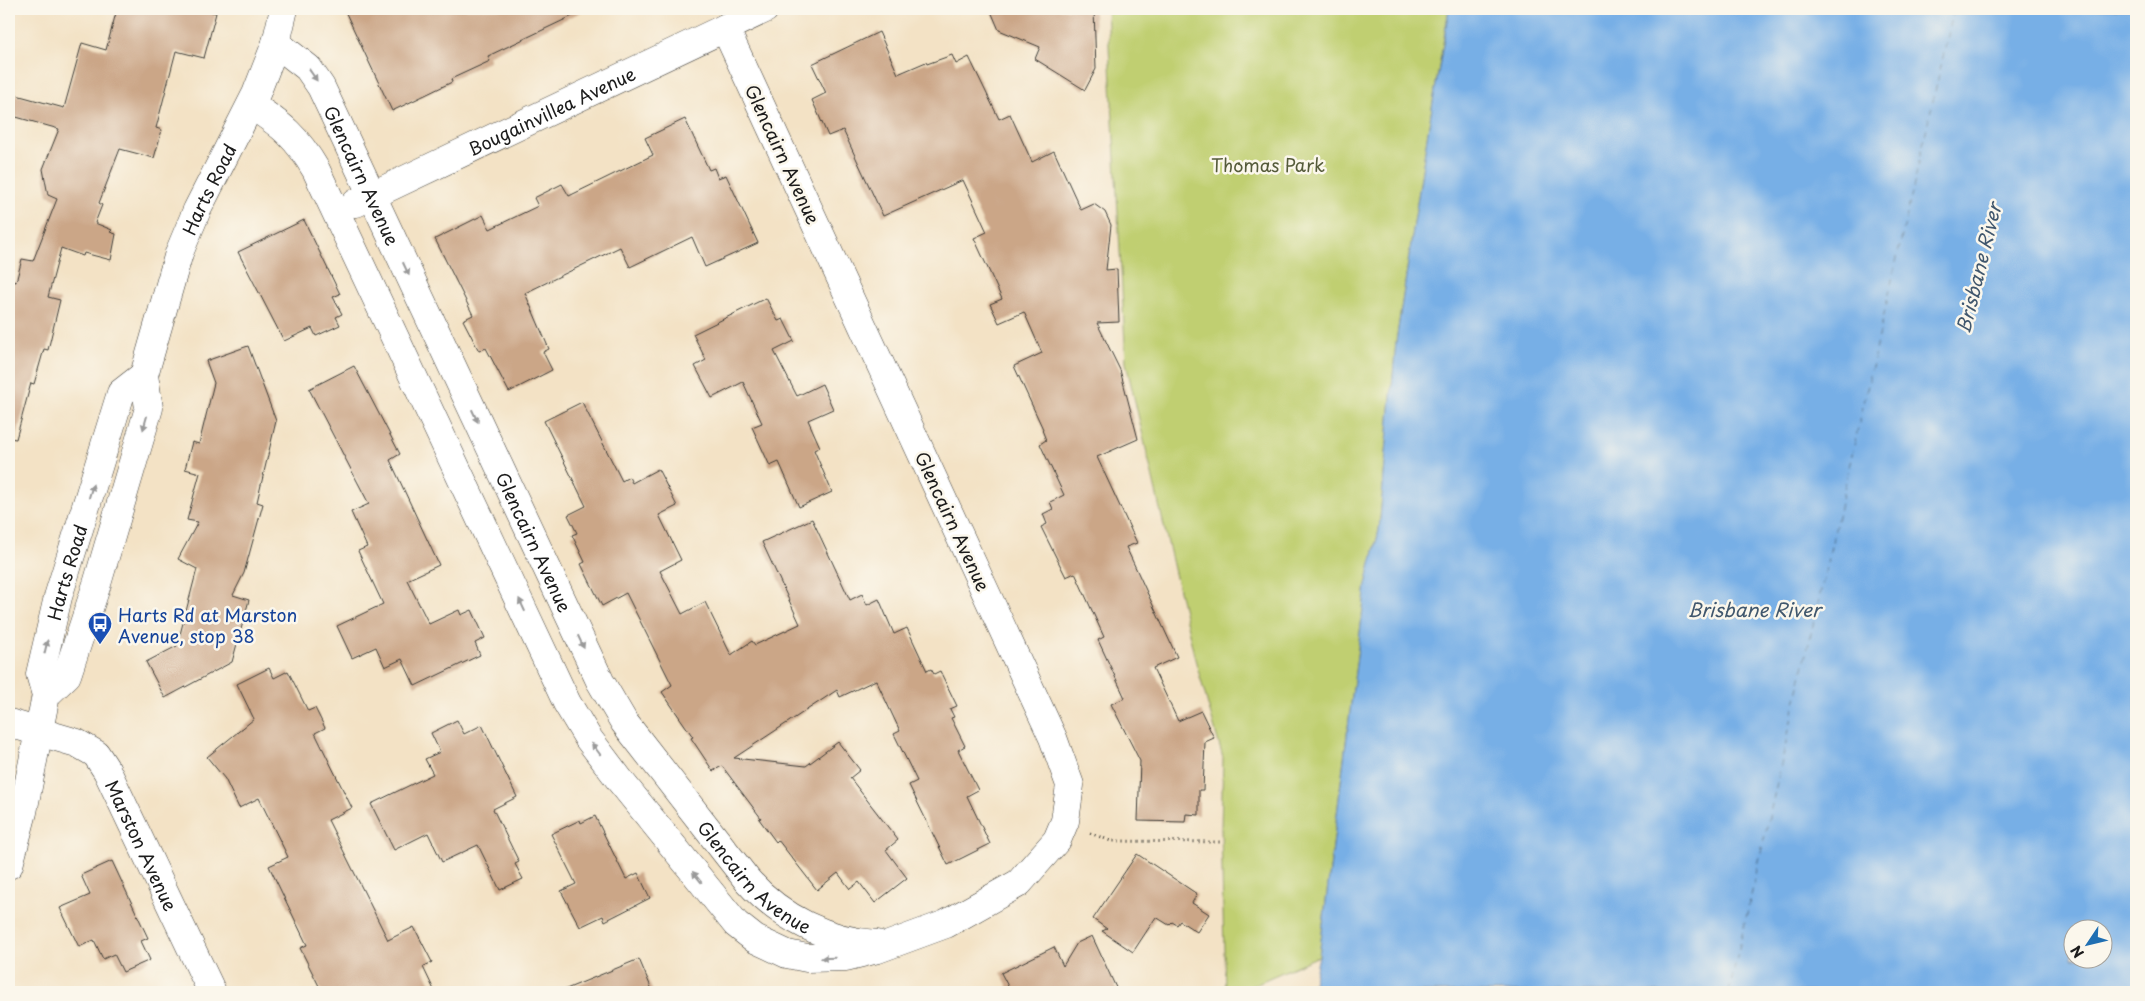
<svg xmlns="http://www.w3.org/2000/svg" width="2145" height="1001" font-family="'Playpen Sans',sans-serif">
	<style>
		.green { fill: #c0cf71; stroke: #6e7646 }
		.water { fill: #77afe6; stroke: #4a6681; fill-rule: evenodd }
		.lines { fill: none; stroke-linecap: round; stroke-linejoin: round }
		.ferry { stroke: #40576d; stroke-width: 1; stroke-dasharray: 6 5; stroke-linecap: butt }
		.building { fill: #cba687 }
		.minor-casing { stroke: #3c3a35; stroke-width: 29 }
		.path { stroke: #3c3a35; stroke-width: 3; stroke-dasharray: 1 4; stroke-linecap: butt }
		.minor { stroke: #fff; stroke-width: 28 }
		.oneway { fill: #999 }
		.labels { text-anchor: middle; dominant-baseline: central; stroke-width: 5; stroke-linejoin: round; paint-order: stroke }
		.street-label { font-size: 18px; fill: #1c1c1c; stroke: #fbf7ec }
		.park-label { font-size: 18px; fill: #555b3a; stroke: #fbf7ec }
		.transit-label { font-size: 18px; fill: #164399; stroke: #fbf7ec; text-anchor: start }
		.water-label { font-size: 19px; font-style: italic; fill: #40576d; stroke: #fbf7ec }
	</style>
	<rect width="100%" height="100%" fill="#fbf7ec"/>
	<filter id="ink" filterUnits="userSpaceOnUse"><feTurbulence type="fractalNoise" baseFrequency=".02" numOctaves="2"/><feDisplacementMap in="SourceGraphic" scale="10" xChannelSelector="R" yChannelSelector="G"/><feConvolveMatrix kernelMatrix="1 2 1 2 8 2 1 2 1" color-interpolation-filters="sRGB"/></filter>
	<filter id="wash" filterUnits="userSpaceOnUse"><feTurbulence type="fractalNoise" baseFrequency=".0096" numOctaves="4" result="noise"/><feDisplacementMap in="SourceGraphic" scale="20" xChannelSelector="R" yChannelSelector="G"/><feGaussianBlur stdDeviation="1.12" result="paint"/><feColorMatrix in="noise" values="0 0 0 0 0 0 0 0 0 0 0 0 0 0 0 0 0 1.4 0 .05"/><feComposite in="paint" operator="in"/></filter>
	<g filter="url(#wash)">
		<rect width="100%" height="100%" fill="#f3e2c5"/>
		<path class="green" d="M 1107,9 L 1449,9 L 1428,131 L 1396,342 L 1379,530 L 1366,585 L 1319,956 L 1237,992 L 1225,992 L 1221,828 L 1223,758 L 1195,659 L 1126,363 Z"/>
		<path class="water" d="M 1449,9 L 2136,9 L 2136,992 L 1311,992 L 1319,956 L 1366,585 L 1379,530 L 1396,342 L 1428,131 ZM 2072,928 L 2102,928 L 2102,958 L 2072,958 Z"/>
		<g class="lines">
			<path class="ferry" d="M 1729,992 L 1954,9"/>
		</g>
		<g id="blocks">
			<g class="building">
				<path d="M 117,9 L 202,9 L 216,13 L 204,58 L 176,51 L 156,128 L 162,130 L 154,158 L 120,149 L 99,203 L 102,205 L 95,223 L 112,230 L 110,232 L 116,234 L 111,260 L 84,253 L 83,256 L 61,248 L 48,297 L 60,300 L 48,350 L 44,349 L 34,384 L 31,383 L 16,439 L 9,438 L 9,280 L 16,282 L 22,259 L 33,261 L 57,199 L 48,195 L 43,169 L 59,129 L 9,115 L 9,93 L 64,108 L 82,43 L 106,50 Z"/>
				<path d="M 344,9 L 587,9 L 488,56 L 490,61 L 451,79 L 452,82 L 392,111 Z"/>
				<path d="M 990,9 L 1094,9 L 1096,69 L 1085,90 L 1035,59 L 1040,47 L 999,30 Z"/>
				<path d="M 879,32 L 898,74 L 926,62 L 927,64 L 952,55 L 956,64 L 969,57 L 999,119 L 1010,114 L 1032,162 L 1054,151 L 1081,210 L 1094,204 L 1105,212 L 1111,225 L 1106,270 L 1117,269 L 1119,322 L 1097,323 L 1120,370 L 1138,439 L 1097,457 L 1137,543 L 1126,547 L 1177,657 L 1153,668 L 1178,721 L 1201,711 L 1214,738 L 1205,742 L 1203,790 L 1199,790 L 1199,815 L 1186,814 L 1185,822 L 1138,821 L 1140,761 L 1111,704 L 1125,698 L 1098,640 L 1104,637 L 1075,573 L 1066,577 L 1041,527 L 1047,524 L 1043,514 L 1053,509 L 1050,502 L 1064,495 L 1040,444 L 1046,440 L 1042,430 L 1043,429 L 1014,366 L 1042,353 L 1024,312 L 999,323 L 990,304 L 1002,299 L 974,238 L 987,232 L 963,180 L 883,216 L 843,130 L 828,136 L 812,100 L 826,93 L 812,64 Z"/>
				<path d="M 685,119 L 709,170 L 714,168 L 718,178 L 726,175 L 758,243 L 705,267 L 692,237 L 630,267 L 620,247 L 525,293 L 549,349 L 543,352 L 552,370 L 509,392 L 486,348 L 479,351 L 463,320 L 473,315 L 435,239 L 483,215 L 490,229 L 538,206 L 534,198 L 562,184 L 569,196 L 653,155 L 645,138 Z"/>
				<path d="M 304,220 L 340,294 L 333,297 L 342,314 L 336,317 L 340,325 L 316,336 L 312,328 L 284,341 L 238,252 Z"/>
				<path d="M 766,298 L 778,321 L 783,319 L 794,341 L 774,351 L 797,396 L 822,384 L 833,409 L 808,420 L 820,447 L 814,450 L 832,492 L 799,507 L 779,462 L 770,466 L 752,427 L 762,423 L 743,382 L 712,398 L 695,366 L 706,360 L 693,334 Z"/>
				<path d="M 248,346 L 276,421 L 257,502 L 263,504 L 244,573 L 233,595 L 249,600 L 232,662 L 165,698 L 146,662 L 177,646 L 197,569 L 178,559 L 198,522 L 187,520 L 200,473 L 185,469 L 192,442 L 199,444 L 214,383 L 206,361 Z"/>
				<path d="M 354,366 L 400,454 L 390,460 L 439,565 L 407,580 L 429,624 L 459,610 L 461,615 L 472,610 L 485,638 L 475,643 L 480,655 L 415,686 L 402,659 L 385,667 L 376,647 L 352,658 L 337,626 L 383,604 L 358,551 L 367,547 L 351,512 L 369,504 L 309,389 Z"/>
				<path d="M 582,402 L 622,481 L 629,477 L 632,483 L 658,469 L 677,506 L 659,515 L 681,560 L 660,571 L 682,614 L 705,602 L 731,655 L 752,641 L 755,645 L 800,624 L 762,542 L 812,519 L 850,600 L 862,594 L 867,605 L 879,599 L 894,634 L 907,628 L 927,671 L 931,669 L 934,674 L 940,671 L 957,706 L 950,709 L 954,717 L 951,718 L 965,746 L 958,750 L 978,790 L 967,796 L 990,844 L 948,865 L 909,785 L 917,781 L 894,734 L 900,731 L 876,680 L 840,697 L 837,690 L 734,758 L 806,766 L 838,742 L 860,770 L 850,778 L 898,840 L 886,850 L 907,878 L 875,903 L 859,882 L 850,889 L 838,873 L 817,890 L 778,840 L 776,842 L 759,819 L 761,818 L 722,766 L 713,771 L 691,738 L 693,737 L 662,692 L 672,685 L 626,593 L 602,606 L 581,564 L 585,562 L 572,535 L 577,533 L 568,515 L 586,506 L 544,421 Z"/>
				<path d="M 269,668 L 274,678 L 288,671 L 308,711 L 315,708 L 325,728 L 315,733 L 352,808 L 328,820 L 388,940 L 414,927 L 432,962 L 423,967 L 435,992 L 322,992 L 300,948 L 307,945 L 269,866 L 288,857 L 259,798 L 239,808 L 225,779 L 207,757 L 254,719 L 237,684 Z"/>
				<path d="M 457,720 L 464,734 L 482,725 L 517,797 L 493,809 L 519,862 L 515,864 L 523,879 L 500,890 L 478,845 L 442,862 L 428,833 L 394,850 L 371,804 L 433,774 L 425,759 L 440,752 L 431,733 Z"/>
				<path d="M 595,816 L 626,879 L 638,873 L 650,898 L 605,921 L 603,916 L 580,927 L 561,891 L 576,884 L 551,834 L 580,820 L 581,823 Z"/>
				<path d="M 1137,854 L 1197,894 L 1192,903 L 1209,914 L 1197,932 L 1180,921 L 1177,925 L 1172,922 L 1169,925 L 1156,917 L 1133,952 L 1102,931 L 1107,929 L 1093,919 Z"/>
				<path d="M 112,861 L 148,938 L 141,941 L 150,960 L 123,972 L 114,954 L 103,959 L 94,940 L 79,947 L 60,908 L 90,895 L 81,875 Z"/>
				<path d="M 1092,936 L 1118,992 L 1011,992 L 1001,973 L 1054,947 L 1063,966 L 1077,943 Z"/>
				<path d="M 639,959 L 653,992 L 559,992 Z"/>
			</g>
		</g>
	</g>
	<g filter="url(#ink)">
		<use href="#blocks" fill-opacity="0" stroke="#3c3a35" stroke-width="1"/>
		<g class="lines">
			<defs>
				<g id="minor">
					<path id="s1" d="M 276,43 L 308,68 L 321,87 L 600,681 L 624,722 L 748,881 C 781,918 827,941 877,944"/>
					<path d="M 251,105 C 282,125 297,137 316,170 L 567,703 L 588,738 L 622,783 L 736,924 L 755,939 L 787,954 L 807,958 L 846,957 L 878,949 L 946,924 L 1019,883 L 1057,840 L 1065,821 L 1070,785 L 1053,738 L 725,28"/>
					<path id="s2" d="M 356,203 L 765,9"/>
					<path id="s3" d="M 46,695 L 67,675 L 97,584 L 149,408 L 144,375 L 179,253 L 197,210 L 256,94 L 276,43 L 284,9"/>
					<path id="s4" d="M 9,723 L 77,743 L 96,754 L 107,771 L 212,992"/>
					<path id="s5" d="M 9,865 L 23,812 L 46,695 L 40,674 L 58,597 L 121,393 L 144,375"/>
				</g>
			</defs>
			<use href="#minor" class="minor-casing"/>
			<path class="path" d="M 1090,833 L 1111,841 L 1222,842"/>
			<use href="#minor" class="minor"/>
		</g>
		<defs><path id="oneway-solid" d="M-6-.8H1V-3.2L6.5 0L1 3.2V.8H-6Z" transform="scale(1.25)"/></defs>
		<g class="oneway">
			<use href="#oneway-solid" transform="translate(313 75) rotate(55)"/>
			<use href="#oneway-solid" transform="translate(406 269) rotate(65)"/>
			<use href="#oneway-solid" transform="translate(475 416) rotate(65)"/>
			<use href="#oneway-solid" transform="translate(145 423) rotate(106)"/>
			<use href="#oneway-solid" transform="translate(91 491) rotate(-73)"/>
			<use href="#oneway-solid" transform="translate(522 605) rotate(-115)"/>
			<use href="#oneway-solid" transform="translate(581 642) rotate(65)"/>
			<use href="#oneway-solid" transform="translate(46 647) rotate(-77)"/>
			<use href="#oneway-solid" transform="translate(596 749) rotate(-127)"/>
			<use href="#oneway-solid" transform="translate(697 877) rotate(-129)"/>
			<use href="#oneway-solid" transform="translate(828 958) rotate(179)"/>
		</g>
	</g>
	<defs>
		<symbol id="bus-pin" viewBox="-11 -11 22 30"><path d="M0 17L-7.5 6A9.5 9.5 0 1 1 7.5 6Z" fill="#1a4fb4" stroke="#fbf7ec"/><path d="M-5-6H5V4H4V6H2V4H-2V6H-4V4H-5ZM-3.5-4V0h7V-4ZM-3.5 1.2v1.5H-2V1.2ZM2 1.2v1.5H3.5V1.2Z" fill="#fff"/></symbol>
	</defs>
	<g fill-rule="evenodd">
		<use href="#bus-pin" x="86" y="610" width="28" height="38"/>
	</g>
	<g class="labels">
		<g class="street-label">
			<text stroke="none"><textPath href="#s2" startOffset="216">Bougainvillea Avenue</textPath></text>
			<text transform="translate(783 154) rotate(65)">Glencairn Avenue</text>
			<text stroke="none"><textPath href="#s1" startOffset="161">Glencairn Avenue</textPath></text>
			<text stroke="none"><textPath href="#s3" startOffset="539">Harts Road</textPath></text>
			<text transform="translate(953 521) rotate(65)">Glencairn Avenue</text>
			<text stroke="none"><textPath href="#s1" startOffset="566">Glencairn Avenue</textPath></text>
			<text stroke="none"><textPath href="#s5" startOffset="301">Harts Road</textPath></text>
			<text stroke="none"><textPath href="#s4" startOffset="195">Marston Avenue</textPath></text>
			<text stroke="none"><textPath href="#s1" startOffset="971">Glencairn Avenue</textPath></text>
		</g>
		<g class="park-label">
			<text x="1268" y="164">Thomas Park</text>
		</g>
		<g class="transit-label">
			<text x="118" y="614">Harts Rd at Marston<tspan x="118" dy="21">Avenue, stop 38</tspan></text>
		</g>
		<g class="water-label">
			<text transform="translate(1978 268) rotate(-76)">Brisbane River</text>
			<text x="1754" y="609">Brisbane River</text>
		</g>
	</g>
	<rect width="2145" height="1001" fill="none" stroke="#fbf7ec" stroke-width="30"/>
	<g transform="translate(2088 944) rotate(235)"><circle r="24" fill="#fbf7ec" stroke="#a29f99"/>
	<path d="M0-4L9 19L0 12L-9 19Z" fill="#1f6fb2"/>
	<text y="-8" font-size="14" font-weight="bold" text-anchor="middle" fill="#1c1c1c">N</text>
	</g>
</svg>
